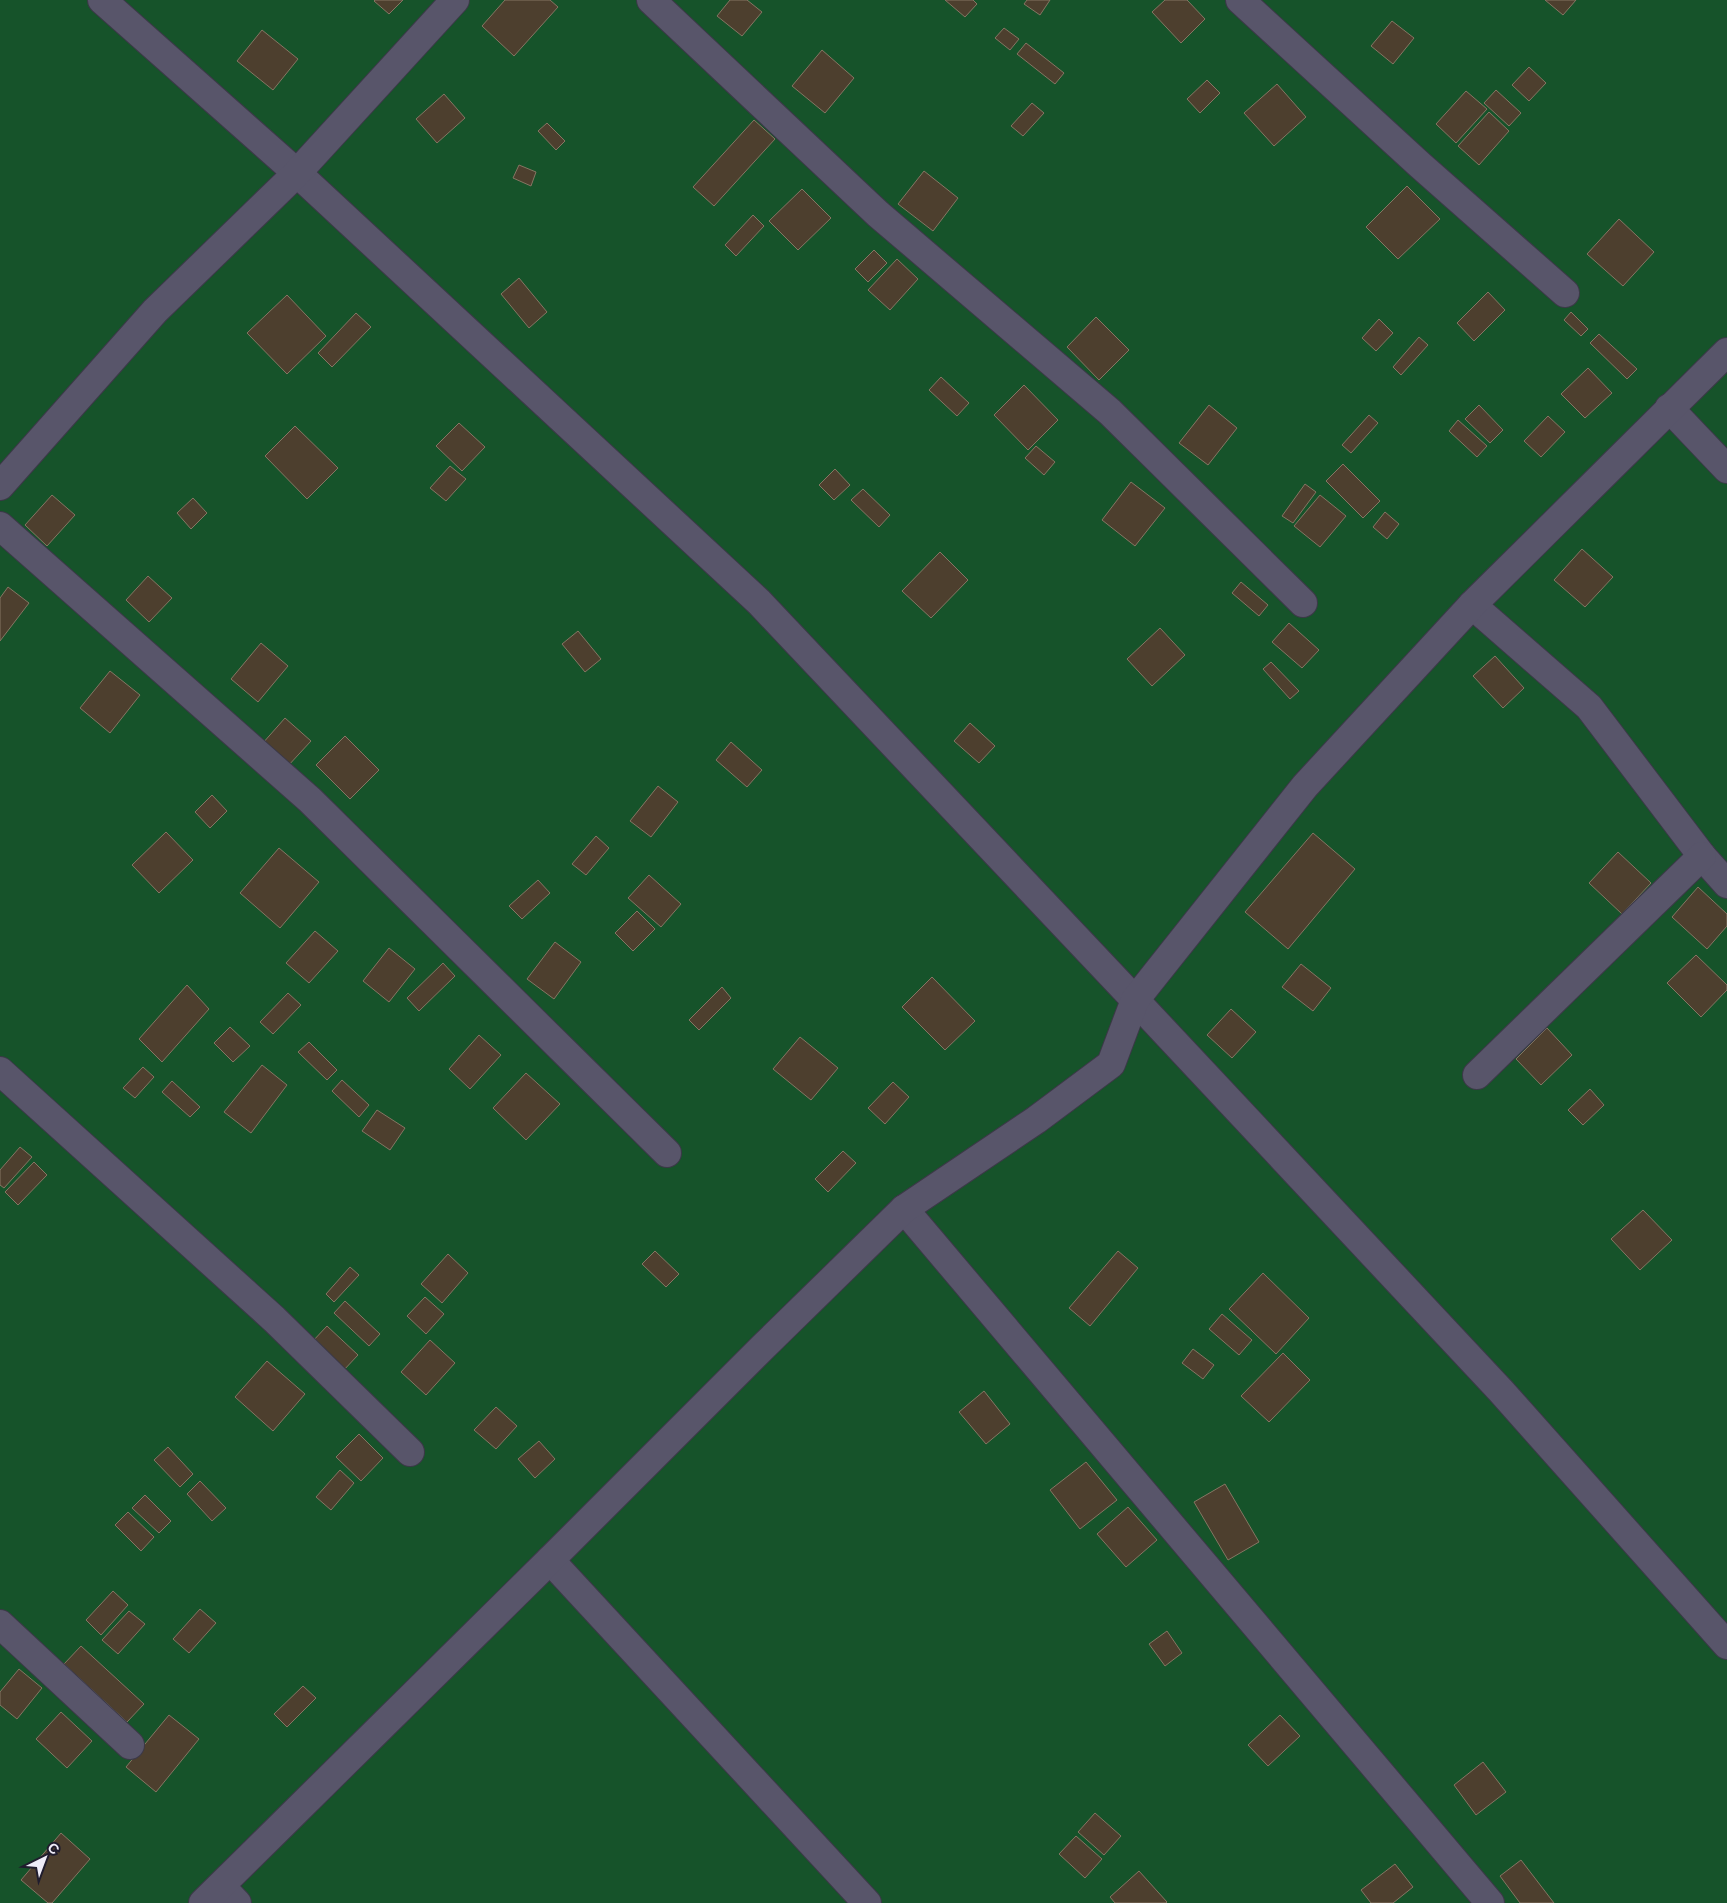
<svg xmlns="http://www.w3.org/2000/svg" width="1727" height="1903" font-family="Arial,sans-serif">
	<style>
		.green { fill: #16532a }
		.building { fill: #4d3f2e; stroke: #857663 }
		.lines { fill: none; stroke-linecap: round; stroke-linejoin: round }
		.minor-casing { stroke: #3c3948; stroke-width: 30 }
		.minor { stroke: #58556a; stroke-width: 28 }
	</style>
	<rect width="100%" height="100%" fill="#201d2e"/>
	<rect class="green" x="0" y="0" width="1727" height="1903"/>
	<g class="building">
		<path d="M 375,0 L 403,0 L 389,14 L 374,1 Z"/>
		<path d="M 505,0 L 550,0 L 558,7 L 514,56 L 482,26 Z"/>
		<path d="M 730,0 L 747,0 L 762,12 L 742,36 L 717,16 Z"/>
		<path d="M 945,0 L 973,0 L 977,4 L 965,17 Z"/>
		<path d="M 1027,0 L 1050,0 L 1040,15 L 1024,4 Z"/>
		<path d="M 1165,0 L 1187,0 L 1205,19 L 1181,43 L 1152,12 Z"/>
		<path d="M 1545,0 L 1576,0 L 1563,15 Z"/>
		<path d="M 1392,21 L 1414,38 L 1393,64 L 1371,46 Z"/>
		<path d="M 1004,28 L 1019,39 L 1010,50 L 995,38 Z"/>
		<path d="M 262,30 L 298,59 L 273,90 L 237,61 Z"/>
		<path d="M 1026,43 L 1064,73 L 1055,84 L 1017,54 Z"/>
		<path d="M 822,50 L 854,78 L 825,113 L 792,86 Z"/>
		<path d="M 1529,67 L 1546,83 L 1529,101 L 1512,85 Z"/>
		<path d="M 1207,80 L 1220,93 L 1200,113 L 1187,99 Z"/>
		<path d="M 1277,84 L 1306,117 L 1274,146 L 1244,113 Z"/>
		<path d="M 1496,90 L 1521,113 L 1509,126 L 1484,103 Z"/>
		<path d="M 1466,91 L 1487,109 L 1456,143 L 1436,124 Z"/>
		<path d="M 444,94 L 465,118 L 437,143 L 416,119 Z"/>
		<path d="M 1032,103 L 1044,113 L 1023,136 L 1011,126 Z"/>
		<path d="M 1489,112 L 1509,131 L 1479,165 L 1458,146 Z"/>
		<path d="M 754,120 L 775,139 L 714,206 L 693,187 Z"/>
		<path d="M 547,123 L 565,141 L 556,150 L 538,131 Z"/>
		<path d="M 519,165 L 536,172 L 531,186 L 513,178 Z"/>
		<path d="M 924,171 L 958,198 L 933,231 L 898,204 Z"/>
		<path d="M 1407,186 L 1440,219 L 1398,259 L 1366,227 Z"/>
		<path d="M 802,189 L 831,218 L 798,250 L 769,221 Z"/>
		<path d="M 753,215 L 764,226 L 736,256 L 725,245 Z"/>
		<path d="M 1619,219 L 1654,252 L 1623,286 L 1587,254 Z"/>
		<path d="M 874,250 L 887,263 L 868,282 L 855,269 Z"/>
		<path d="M 897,259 L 918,279 L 890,310 L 868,290 Z"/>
		<path d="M 519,278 L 547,312 L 529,328 L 501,294 Z"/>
		<path d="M 1488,292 L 1505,310 L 1474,341 L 1457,323 Z"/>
		<path d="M 287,295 L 326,336 L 287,374 L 247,333 Z"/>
		<path d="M 1571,312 L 1588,329 L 1581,336 L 1564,320 Z"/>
		<path d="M 356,313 L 371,327 L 332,367 L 318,353 Z"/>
		<path d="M 1096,317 L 1129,350 L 1099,380 L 1067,347 Z"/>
		<path d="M 1379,319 L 1393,333 L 1376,351 L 1362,338 Z"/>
		<path d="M 1599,334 L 1637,369 L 1627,379 L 1590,343 Z"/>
		<path d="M 1419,337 L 1428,345 L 1401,375 L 1393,367 Z"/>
		<path d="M 1588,368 L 1612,393 L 1585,418 L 1561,394 Z"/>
		<path d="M 941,377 L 969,403 L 957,416 L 929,390 Z"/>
		<path d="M 1024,385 L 1058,420 L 1028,450 L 994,415 Z"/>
		<path d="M 1209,405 L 1237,428 L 1208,465 L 1179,443 Z"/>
		<path d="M 1479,405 L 1503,430 L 1490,443 L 1465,419 Z"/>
		<path d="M 1369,415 L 1378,423 L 1351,453 L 1342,445 Z"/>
		<path d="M 1548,416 L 1565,432 L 1541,457 L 1524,441 Z"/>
		<path d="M 1458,420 L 1487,446 L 1477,457 L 1449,431 Z"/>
		<path d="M 459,423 L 485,447 L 462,471 L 436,446 Z"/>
		<path d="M 295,426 L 338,468 L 307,499 L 265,456 Z"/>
		<path d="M 1036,446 L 1055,462 L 1044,475 L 1025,458 Z"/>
		<path d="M 1343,464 L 1380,501 L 1363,518 L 1326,481 Z"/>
		<path d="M 450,466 L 466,479 L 446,501 L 430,488 Z"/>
		<path d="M 835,469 L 850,485 L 834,500 L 819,485 Z"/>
		<path d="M 1131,482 L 1165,508 L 1135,546 L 1102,520 Z"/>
		<path d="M 1305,484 L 1316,492 L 1293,523 L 1282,516 Z"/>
		<path d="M 863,489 L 890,515 L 879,527 L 851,500 Z"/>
		<path d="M 52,495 L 75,515 L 47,546 L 25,525 Z"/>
		<path d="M 1320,495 L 1346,516 L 1320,547 L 1294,526 Z"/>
		<path d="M 193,498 L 207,513 L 191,529 L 177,513 Z"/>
		<path d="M 1385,512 L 1399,524 L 1387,539 L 1373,527 Z"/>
		<path d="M 1582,549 L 1613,577 L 1585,607 L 1554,580 Z"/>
		<path d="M 940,552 L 968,580 L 931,618 L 902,591 Z"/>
		<path d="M 148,576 L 172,598 L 149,622 L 126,600 Z"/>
		<path d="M 1241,582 L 1268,605 L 1259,616 L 1232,593 Z"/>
		<path d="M 8,587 L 29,603 L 0,641 L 0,598 Z"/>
		<path d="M 1289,623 L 1319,650 L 1302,668 L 1272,642 Z"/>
		<path d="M 1160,628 L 1185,655 L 1152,686 L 1127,659 Z"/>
		<path d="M 578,631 L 601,659 L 585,672 L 562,644 Z"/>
		<path d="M 261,643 L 288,666 L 258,702 L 231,679 Z"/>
		<path d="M 1495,656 L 1524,688 L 1503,708 L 1473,676 Z"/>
		<path d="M 1271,662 L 1299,691 L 1290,699 L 1263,669 Z"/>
		<path d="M 110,671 L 140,695 L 110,733 L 80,708 Z"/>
		<path d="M 285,718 L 311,741 L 287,767 L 262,744 Z"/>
		<path d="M 970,723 L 995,746 L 979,763 L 954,741 Z"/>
		<path d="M 345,736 L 379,770 L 350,799 L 316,765 Z"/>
		<path d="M 731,742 L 762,770 L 747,787 L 716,760 Z"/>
		<path d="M 658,786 L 678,802 L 651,837 L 630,821 Z"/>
		<path d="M 212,795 L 227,811 L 210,828 L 195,812 Z"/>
		<path d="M 166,832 L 193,860 L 159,893 L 132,865 Z"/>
		<path d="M 1313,833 L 1355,869 L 1288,949 L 1245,912 Z"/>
		<path d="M 596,836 L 609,848 L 586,875 L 572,864 Z"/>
		<path d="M 279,848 L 319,882 L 280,928 L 240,893 Z"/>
		<path d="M 1618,852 L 1651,883 L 1622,914 L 1589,883 Z"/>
		<path d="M 649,875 L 681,904 L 661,927 L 628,898 Z"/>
		<path d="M 538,880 L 550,893 L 522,919 L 509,906 Z"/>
		<path d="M 1698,887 L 1727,914 L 1727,926 L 1707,949 L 1672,917 Z"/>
		<path d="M 637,911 L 655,929 L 633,951 L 615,933 Z"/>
		<path d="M 315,931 L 338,951 L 309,983 L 286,963 Z"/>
		<path d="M 555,942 L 581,962 L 554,999 L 527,979 Z"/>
		<path d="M 389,948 L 415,969 L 389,1002 L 363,981 Z"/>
		<path d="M 1696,955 L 1727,985 L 1727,990 L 1701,1017 L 1667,983 Z"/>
		<path d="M 443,963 L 455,976 L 419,1011 L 407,998 Z"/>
		<path d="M 1301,964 L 1331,988 L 1313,1011 L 1282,987 Z"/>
		<path d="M 932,977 L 975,1021 L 945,1050 L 902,1007 Z"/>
		<path d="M 187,985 L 209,1009 L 162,1062 L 139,1039 Z"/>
		<path d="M 722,987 L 731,998 L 699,1030 L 689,1020 Z"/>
		<path d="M 288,993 L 301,1005 L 273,1034 L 260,1022 Z"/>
		<path d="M 1231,1009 L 1256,1032 L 1232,1058 L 1207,1035 Z"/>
		<path d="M 230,1027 L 250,1046 L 233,1062 L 214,1043 Z"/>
		<path d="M 1547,1028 L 1572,1055 L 1541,1085 L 1516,1059 Z"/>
		<path d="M 479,1035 L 501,1055 L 470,1089 L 449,1069 Z"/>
		<path d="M 800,1037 L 838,1068 L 811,1100 L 773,1069 Z"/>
		<path d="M 309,1042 L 337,1070 L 327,1080 L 298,1052 Z"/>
		<path d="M 262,1065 L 287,1085 L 251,1133 L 224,1112 Z"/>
		<path d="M 143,1067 L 154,1077 L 135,1098 L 123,1088 Z"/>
		<path d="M 526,1073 L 560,1104 L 526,1140 L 493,1108 Z"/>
		<path d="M 342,1080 L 369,1105 L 359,1117 L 332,1091 Z"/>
		<path d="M 172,1081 L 200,1107 L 190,1117 L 162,1092 Z"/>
		<path d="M 893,1082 L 909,1097 L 885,1124 L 868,1108 Z"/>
		<path d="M 1590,1089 L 1604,1105 L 1583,1125 L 1568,1110 Z"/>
		<path d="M 377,1110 L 405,1128 L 390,1150 L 362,1131 Z"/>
		<path d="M 20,1147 L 32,1157 L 4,1188 L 0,1185 L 0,1170 Z"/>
		<path d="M 843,1151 L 856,1163 L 828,1192 L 815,1179 Z"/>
		<path d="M 34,1162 L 47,1175 L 18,1205 L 5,1192 Z"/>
		<path d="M 1643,1210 L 1672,1240 L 1640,1270 L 1611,1239 Z"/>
		<path d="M 655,1251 L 679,1274 L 666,1287 L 642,1264 Z"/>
		<path d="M 1118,1251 L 1138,1268 L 1090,1326 L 1069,1308 Z"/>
		<path d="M 448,1254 L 468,1273 L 442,1303 L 421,1284 Z"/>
		<path d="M 350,1267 L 359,1275 L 334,1302 L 326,1294 Z"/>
		<path d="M 1263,1273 L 1309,1318 L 1276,1354 L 1229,1309 Z"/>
		<path d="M 425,1297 L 444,1314 L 426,1334 L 407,1316 Z"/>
		<path d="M 345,1301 L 380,1334 L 369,1346 L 334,1313 Z"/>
		<path d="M 1222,1314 L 1252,1340 L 1239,1355 L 1209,1329 Z"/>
		<path d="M 327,1326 L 358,1355 L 342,1372 L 311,1343 Z"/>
		<path d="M 430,1340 L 455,1363 L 426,1395 L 401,1372 Z"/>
		<path d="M 1193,1349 L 1214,1365 L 1203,1379 L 1182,1363 Z"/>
		<path d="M 1283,1353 L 1310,1380 L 1269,1422 L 1241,1396 Z"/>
		<path d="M 267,1361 L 305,1394 L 273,1431 L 235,1397 Z"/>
		<path d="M 984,1391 L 1010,1424 L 986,1444 L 959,1412 Z"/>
		<path d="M 496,1407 L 517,1426 L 496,1449 L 474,1430 Z"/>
		<path d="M 359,1434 L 383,1458 L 361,1481 L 336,1457 Z"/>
		<path d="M 539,1441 L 555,1459 L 535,1478 L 518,1459 Z"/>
		<path d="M 168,1447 L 193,1474 L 180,1487 L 154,1460 Z"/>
		<path d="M 1086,1462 L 1117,1500 L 1080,1529 L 1050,1490 Z"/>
		<path d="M 340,1470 L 354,1483 L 331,1510 L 316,1497 Z"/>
		<path d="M 200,1481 L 226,1508 L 212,1521 L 187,1494 Z"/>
		<path d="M 1225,1484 L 1259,1542 L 1228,1560 L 1194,1502 Z"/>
		<path d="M 145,1495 L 171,1521 L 159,1533 L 132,1508 Z"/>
		<path d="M 1128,1507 L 1157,1540 L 1126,1567 L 1097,1534 Z"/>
		<path d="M 128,1512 L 154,1537 L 141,1551 L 115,1525 Z"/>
		<path d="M 113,1591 L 128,1605 L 101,1635 L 86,1620 Z"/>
		<path d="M 200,1609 L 216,1623 L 189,1653 L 173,1639 Z"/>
		<path d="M 129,1611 L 145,1624 L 118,1654 L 102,1640 Z"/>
		<path d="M 1167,1631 L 1182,1653 L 1165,1666 L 1149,1644 Z"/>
		<path d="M 81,1646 L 144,1704 L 127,1722 L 64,1664 Z"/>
		<path d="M 19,1669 L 42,1688 L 17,1719 L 0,1705 L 0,1692 Z"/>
		<path d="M 303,1686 L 316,1698 L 287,1727 L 274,1714 Z"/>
		<path d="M 61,1712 L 92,1741 L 67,1768 L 36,1739 Z"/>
		<path d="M 169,1715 L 199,1739 L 156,1792 L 126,1767 Z"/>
		<path d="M 1280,1715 L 1300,1736 L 1268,1766 L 1248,1745 Z"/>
		<path d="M 1483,1762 L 1506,1792 L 1476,1815 L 1454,1785 Z"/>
		<path d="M 1095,1813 L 1121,1836 L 1104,1855 L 1078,1832 Z"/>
		<path d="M 61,1833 L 90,1859 L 52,1903 L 48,1903 L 21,1880 Z"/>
		<path d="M 1076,1836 L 1102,1859 L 1085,1878 L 1059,1854 Z"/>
		<path d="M 1521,1860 L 1554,1903 L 1520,1903 L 1500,1876 Z"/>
		<path d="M 1395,1864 L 1413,1887 L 1393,1903 L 1371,1903 L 1361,1890 Z"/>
		<path d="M 1139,1871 L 1167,1902 L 1166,1903 L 1115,1903 L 1110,1897 Z"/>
	</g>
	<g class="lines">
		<defs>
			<g id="minor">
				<path d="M 102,0 L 297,173 L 759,602 L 1135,1000 L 1501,1391 L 1727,1645"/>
				<path d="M 651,0 L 878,214 L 1110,412 L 1303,603"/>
				<path d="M 1240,0 L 1420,165 L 1565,293"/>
				<path d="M 1669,408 L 1727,469"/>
				<path d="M 0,486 L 155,311 L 297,173 L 455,0"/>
				<path d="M 0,526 L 310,800 L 667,1153"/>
				<path d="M 1472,605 L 1589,707 L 1702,856 L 1727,884"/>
				<path d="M 0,1071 L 274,1319 L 410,1452"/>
				<path d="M 1477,1075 L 1702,856"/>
				<path d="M 904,1209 L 1490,1903"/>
				<path d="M 550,1560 L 867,1903"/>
				<path d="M 0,1624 L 130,1745"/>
				<path d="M 221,1886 L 237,1903"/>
				<path d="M 203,1903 L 550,1560 L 764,1346 L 904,1209 L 1036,1120 L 1111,1064 L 1135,1000 L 1305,786 L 1472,605 L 1727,352"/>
			</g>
		</defs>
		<use href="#minor" class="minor-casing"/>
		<use href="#minor" class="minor"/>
	</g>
	<g transform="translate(45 1858) rotate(42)" stroke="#201d2e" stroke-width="4" paint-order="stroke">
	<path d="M0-4L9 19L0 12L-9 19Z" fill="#eeecf8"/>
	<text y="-8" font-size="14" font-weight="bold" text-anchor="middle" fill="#eeecf8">С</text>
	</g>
</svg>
